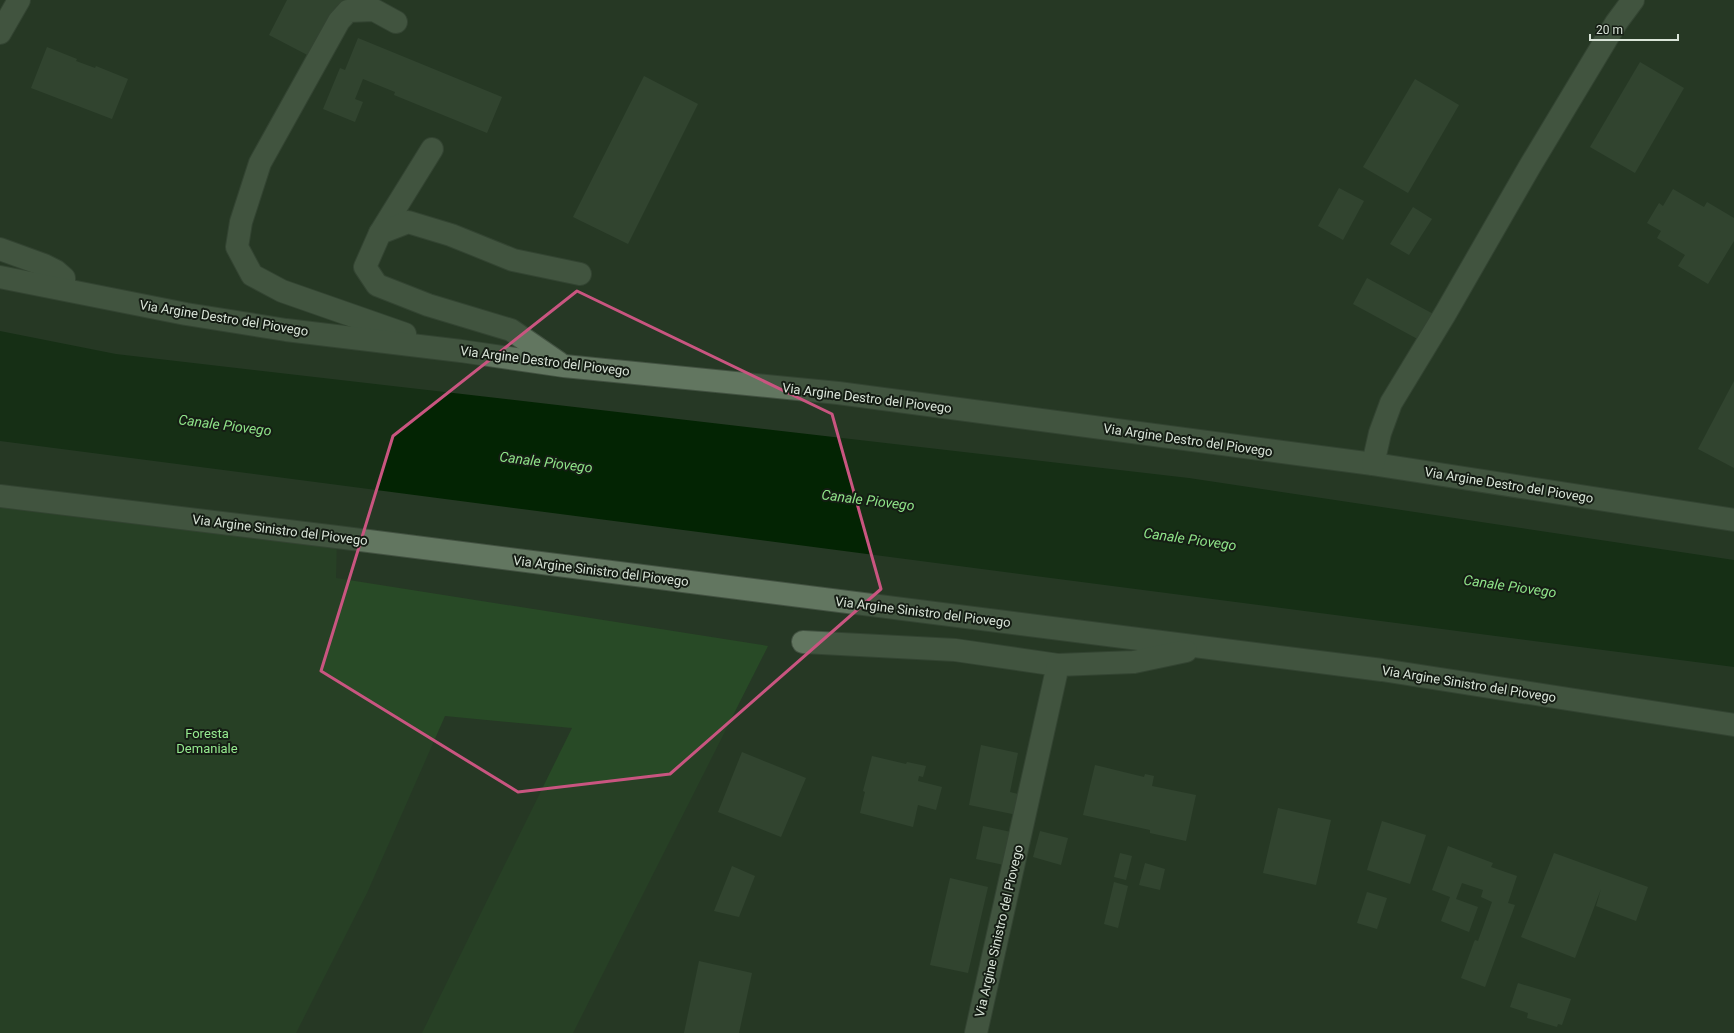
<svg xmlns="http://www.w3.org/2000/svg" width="1734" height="1033" font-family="Roboto,sans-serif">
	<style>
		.green { fill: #284a26 }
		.water { fill: #032403 }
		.building { fill: #3f523d }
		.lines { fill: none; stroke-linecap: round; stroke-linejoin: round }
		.minor-casing { stroke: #435242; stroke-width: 24 }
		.minor { stroke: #627660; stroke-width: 22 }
		.marked { fill: none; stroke: #c95580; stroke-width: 3; stroke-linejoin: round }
		.labels { text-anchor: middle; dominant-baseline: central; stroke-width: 4; stroke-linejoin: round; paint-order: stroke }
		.street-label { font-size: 13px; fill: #d9e4d8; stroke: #151d14 }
		.park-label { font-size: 13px; fill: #96eb90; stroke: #151d14 }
		.water-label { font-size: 14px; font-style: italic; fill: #8fe489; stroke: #151d14 }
	</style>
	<rect width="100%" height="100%" fill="#263825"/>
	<path class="green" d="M 0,496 L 337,537 L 336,578 L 768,646 L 573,1033 L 422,1033 L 572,728 L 445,716 L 367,893 L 296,1033 L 0,1033 Z"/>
	<path class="water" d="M 0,331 L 116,354 L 1189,478 L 1734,560 L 1734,667 L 0,441 Z"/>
	<g class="building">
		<path d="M 287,0 L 343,0 L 327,29 L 315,59 L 269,35 Z"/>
		<path d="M 358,38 L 502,97 L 487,133 L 394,95 L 395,92 L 363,79 L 355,99 L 363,102 L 355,122 L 323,109 L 340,68 L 345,70 Z"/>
		<path d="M 47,47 L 77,59 L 76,61 L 95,68 L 96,66 L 128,79 L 112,119 L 31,88 Z"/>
		<path d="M 1640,62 L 1684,88 L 1635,173 L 1590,147 Z"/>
		<path d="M 644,76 L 698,104 L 628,244 L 573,217 Z"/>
		<path d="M 1415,79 L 1459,105 L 1408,193 L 1363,167 Z"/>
		<path d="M 1339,188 L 1364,201 L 1343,240 L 1318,226 Z"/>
		<path d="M 1673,189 L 1704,207 L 1707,202 L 1734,218 L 1734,241 L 1708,284 L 1678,266 L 1685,255 L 1657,238 L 1661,231 L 1647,223 L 1659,203 L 1663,206 Z"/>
		<path d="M 1413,207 L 1432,219 L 1409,255 L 1390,244 Z"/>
		<path d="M 1367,278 L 1437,316 L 1423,342 L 1353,304 Z"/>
		<path d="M 1734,381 L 1734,468 L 1698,449 Z"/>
		<path d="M 981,745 L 1018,753 L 1010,792 L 1022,795 L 1017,815 L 969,805 Z"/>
		<path d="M 742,752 L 806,778 L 781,837 L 718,812 Z"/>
		<path d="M 872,756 L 906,764 L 907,762 L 926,766 L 923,777 L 919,776 L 918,781 L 942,787 L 936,810 L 918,805 L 913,827 L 860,813 L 865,792 L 863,791 Z"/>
		<path d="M 1095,765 L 1144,777 L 1145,774 L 1154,776 L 1152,786 L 1196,795 L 1186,841 L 1150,833 L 1150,830 L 1083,815 Z"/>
		<path d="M 1278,808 L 1331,820 L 1316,885 L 1263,873 Z"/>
		<path d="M 1382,821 L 1426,835 L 1410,884 L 1367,870 Z"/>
		<path d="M 983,826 L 1011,832 L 1004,865 L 976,859 Z"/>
		<path d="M 1040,831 L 1068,838 L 1061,865 L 1033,857 Z"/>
		<path d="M 1448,846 L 1493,863 L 1491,867 L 1517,876 L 1508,903 L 1515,905 L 1485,987 L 1461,978 L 1474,942 L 1475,940 L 1478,941 L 1492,902 L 1481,897 L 1483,890 L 1462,883 L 1456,899 L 1478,907 L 1469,932 L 1441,921 L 1450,897 L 1432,890 Z"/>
		<path d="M 1120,853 L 1132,856 L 1126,880 L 1114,877 Z"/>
		<path d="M 1554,853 L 1648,887 L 1636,921 L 1596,906 L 1601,889 L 1575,958 L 1521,937 Z"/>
		<path d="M 1145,863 L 1165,869 L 1160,890 L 1139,885 Z"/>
		<path d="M 732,866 L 755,876 L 739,917 L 714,911 Z"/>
		<path d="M 950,878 L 988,887 L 968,973 L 930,965 Z"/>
		<path d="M 1114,882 L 1128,886 L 1118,928 L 1104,924 Z"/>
		<path d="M 1367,892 L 1387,898 L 1377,929 L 1357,923 Z"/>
		<path d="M 699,961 L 752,973 L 739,1033 L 684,1033 Z"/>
		<path d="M 1518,983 L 1571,999 L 1562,1025 L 1558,1024 L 1557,1027 L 1527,1018 L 1528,1013 L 1510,1007 Z"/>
	</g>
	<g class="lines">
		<defs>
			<g id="minor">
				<path d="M 396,22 L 374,10 L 348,11 L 339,21 L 260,163 L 241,222 L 237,247 L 252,275 L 282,291 L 405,334"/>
				<path d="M 0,33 L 19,0"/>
				<path d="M 380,233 L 432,149"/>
				<path d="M 0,249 L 44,265 L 56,271 L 64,278 L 64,289"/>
				<path d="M 0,277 L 186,314 L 286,330 L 461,351 L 564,366 L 838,393 L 1373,464 L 1734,520"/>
				<path d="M 559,363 L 511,330 L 428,305 L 377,285 L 365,267 L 380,233 L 408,222 L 451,235 L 513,260 L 580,274"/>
				<path d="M 1373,464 L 1380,433 L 1391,403 L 1445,314 L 1530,166 L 1616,23 L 1633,0"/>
				<path d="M 0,496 L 337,537 L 1382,670 L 1734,725"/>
				<path d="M 803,642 L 955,650 L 1058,665"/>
				<path d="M 976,1033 L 1058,665 L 1134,662 L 1186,651"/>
			</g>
		</defs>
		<use href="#minor" class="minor-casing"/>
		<use href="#minor" class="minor"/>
	</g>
	<path d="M0 0H1734V1033H0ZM 577,291 L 832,414 L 881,589 L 670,774 L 518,792 L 321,671 L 393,436 Z" fill="#263825" fill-opacity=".55" fill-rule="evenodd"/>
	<path class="marked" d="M 577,291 L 832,414 L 881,589 L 670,774 L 518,792 L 321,671 L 393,436 Z"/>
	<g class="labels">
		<g class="street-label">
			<text transform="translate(224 318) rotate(9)">Via Argine Destro del Piovego</text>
			<text transform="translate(545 361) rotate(7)">Via Argine Destro del Piovego</text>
			<text transform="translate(867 398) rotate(7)">Via Argine Destro del Piovego</text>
			<text transform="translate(1188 440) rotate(8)">Via Argine Destro del Piovego</text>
			<text transform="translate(1509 485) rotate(9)">Via Argine Destro del Piovego</text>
			<text transform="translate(280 530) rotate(7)">Via Argine Sinistro del Piovego</text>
			<text transform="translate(601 571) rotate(7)">Via Argine Sinistro del Piovego</text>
			<text transform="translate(923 612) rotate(7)">Via Argine Sinistro del Piovego</text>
			<text transform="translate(1469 684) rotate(9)">Via Argine Sinistro del Piovego</text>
			<text transform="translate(999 931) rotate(-77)">Via Argine Sinistro del Piovego</text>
		</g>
		<g class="park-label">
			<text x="207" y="733">Foresta<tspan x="207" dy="15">Demaniale</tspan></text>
		</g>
		<g class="water-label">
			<text transform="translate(225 425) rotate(7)">Canale Piovego</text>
			<text transform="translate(546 462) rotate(7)">Canale Piovego</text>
			<text transform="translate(868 500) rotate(7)">Canale Piovego</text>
			<text transform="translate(1190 539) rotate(8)">Canale Piovego</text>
			<text transform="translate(1510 586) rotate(8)">Canale Piovego</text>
		</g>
	</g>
	<path d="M1590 34v6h88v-6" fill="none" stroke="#d9e4d8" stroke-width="2"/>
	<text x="1596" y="34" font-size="12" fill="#d9e4d8" stroke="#151d14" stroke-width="3" paint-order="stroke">20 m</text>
</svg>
